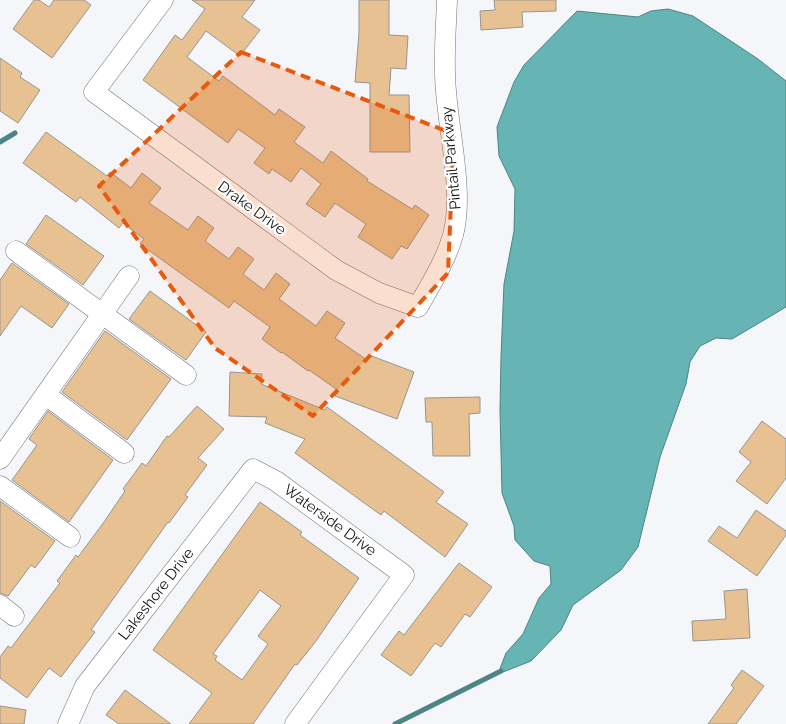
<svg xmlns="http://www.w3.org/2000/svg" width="786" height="724" font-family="Raleway,sans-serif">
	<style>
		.water { fill: #66b4b3; stroke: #4d8484 }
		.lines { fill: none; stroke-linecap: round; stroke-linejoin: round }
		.stream { stroke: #4d8484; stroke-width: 5 }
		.building { fill: #e7c191; stroke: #979592; fill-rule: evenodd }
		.minor-casing { stroke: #727476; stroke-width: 21 }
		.minor { stroke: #fff; stroke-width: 20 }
		.marked { fill: #e8590c; fill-opacity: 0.2; stroke: #e8590c; stroke-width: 4; stroke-dasharray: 10 6; stroke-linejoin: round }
		.labels { text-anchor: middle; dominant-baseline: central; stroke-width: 4.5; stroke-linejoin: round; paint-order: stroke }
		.street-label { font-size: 15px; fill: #141415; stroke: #fff }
	</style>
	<rect width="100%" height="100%" fill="#f4f6f9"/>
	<path class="water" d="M 668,9 L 693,16 L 758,59 L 786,81 L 786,307 L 732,339 L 716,338 L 700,346 L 690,362 L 686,384 L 660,457 L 638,547 L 621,570 L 573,605 L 561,630 L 531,661 L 498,674 L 506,653 L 523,634 L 539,598 L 551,584 L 550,566 L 534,561 L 515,540 L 514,526 L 502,493 L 500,410 L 501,357 L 504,284 L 514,231 L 515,189 L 499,156 L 497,127 L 514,82 L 524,65 L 577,11 L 638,17 L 651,11 Z"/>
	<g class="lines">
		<g class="stream">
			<path d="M 0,142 L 15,133"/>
			<path d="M 395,724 L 501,671"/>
		</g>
	</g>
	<g class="building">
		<path d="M 34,0 L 39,0 L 49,7 L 54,0 L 84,0 L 91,5 L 52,58 L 13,29 Z"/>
		<path d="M 192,0 L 255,0 L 242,17 L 260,30 L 240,56 L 206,31 L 187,57 L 219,81 L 223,76 L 275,115 L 279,109 L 305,127 L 294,142 L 323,163 L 331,151 L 368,179 L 367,181 L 412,209 L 415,205 L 429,215 L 407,249 L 401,246 L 392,259 L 358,237 L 366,224 L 335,203 L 325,217 L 306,204 L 321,184 L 301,168 L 291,182 L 272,169 L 269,174 L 254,163 L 265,148 L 238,129 L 228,143 L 143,80 L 175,35 L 182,40 L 205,9 Z"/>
		<path d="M 359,0 L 389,0 L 389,35 L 408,36 L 406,69 L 391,68 L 389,95 L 409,95 L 410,152 L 370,152 L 370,83 L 355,82 L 359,33 Z"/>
		<path d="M 494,0 L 556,0 L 556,11 L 522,12 L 523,27 L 481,30 L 480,11 L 495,10 Z"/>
		<path d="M 0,58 L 22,73 L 20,77 L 40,90 L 18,123 L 0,111 Z"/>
		<path d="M 46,132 L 107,176 L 110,172 L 131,188 L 142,173 L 161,188 L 149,203 L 188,230 L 198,216 L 214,228 L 205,241 L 229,259 L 238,247 L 254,259 L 243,274 L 264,290 L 276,273 L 290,284 L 279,299 L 316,326 L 327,311 L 345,323 L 335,338 L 367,360 L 369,355 L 414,372 L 397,419 L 335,396 L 339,391 L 309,370 L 308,371 L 282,352 L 281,353 L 262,339 L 270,327 L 234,301 L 229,308 L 140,244 L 144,239 L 123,223 L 119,228 L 80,197 L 76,202 L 23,163 Z"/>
		<path d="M 46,215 L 104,256 L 83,285 L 26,244 Z"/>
		<path d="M 12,263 L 69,304 L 52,328 L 21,306 L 0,336 L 0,280 Z"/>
		<path d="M 150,291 L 206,332 L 186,360 L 129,319 Z"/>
		<path d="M 105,331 L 171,379 L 127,440 L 62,392 Z"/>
		<path d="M 230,372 L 262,374 L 261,384 L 325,410 L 327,407 L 444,492 L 436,502 L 468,524 L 445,557 L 384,511 L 381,515 L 295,453 L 305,439 L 265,423 L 267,417 L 229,416 Z"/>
		<path d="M 480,397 L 480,413 L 469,414 L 470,456 L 433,456 L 432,422 L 426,422 L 425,398 Z"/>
		<path d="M 197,406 L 224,429 L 198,458 L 207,465 L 185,495 L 188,497 L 169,523 L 168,522 L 91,630 L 95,632 L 61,677 L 49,668 L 27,698 L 0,678 L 0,657 L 8,646 L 11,648 L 60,583 L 57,581 L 76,555 L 78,557 L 104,522 L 125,491 L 123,489 L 142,463 L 146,466 L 167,436 L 169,437 Z"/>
		<path d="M 48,411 L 113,460 L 69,522 L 12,480 L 37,445 L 29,439 Z"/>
		<path d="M 762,421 L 786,439 L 786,478 L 767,504 L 736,481 L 751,462 L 739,452 Z"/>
		<path d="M 0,501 L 55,541 L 35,568 L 31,565 L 8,596 L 0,593 Z"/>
		<path d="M 260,502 L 302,532 L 300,535 L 359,578 L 316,641 L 297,665 L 295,664 L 253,724 L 189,724 L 212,693 L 153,650 ZM 260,590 L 281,606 L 258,636 L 268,644 L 242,680 L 215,660 L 217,656 L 213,654 Z"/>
		<path d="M 756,510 L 786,531 L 786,535 L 757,576 L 708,541 L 719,526 L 737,538 Z"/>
		<path d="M 459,563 L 492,587 L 470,617 L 465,614 L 441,647 L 435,643 L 411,676 L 381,655 L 399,631 L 404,635 Z"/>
		<path d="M 747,589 L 750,638 L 693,641 L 692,621 L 726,619 L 724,591 Z"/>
		<path d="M 742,670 L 764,686 L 736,724 L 708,724 L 734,688 L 731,685 Z"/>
		<path d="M 125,690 L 171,724 L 119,724 L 106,715 Z"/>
		<path d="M 0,706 L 26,710 L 24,724 L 0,724 Z"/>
	</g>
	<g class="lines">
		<defs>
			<g id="minor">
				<path d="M 163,0 L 94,92 L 336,270 L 379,293 L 418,307 C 431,284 446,260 453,235 C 464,195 449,133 446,91 C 443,61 446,30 447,0"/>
				<path d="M 16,251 L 186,375"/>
				<path d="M 46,395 L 124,453"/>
				<path d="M 0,459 L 129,276"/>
				<path d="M 0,486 L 70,537"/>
				<path d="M 0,605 L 14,616"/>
				<path d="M 68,724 L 85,686 L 253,469 L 276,481 L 404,575 L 295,724"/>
			</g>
		</defs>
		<use href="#minor" class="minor-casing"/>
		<use href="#minor" class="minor"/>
	</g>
	<path class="marked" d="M 241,52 L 454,134 L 448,273 L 313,416 L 215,348 L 99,186 Z"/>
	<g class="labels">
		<g class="street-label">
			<text transform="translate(451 158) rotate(-95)">Pintail Parkway</text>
			<text transform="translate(252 208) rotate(36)">Drake Drive</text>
			<text transform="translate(330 520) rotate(36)">Waterside Drive</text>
			<text transform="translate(156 594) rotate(-52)">Lakeshore Drive</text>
		</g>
	</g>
</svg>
